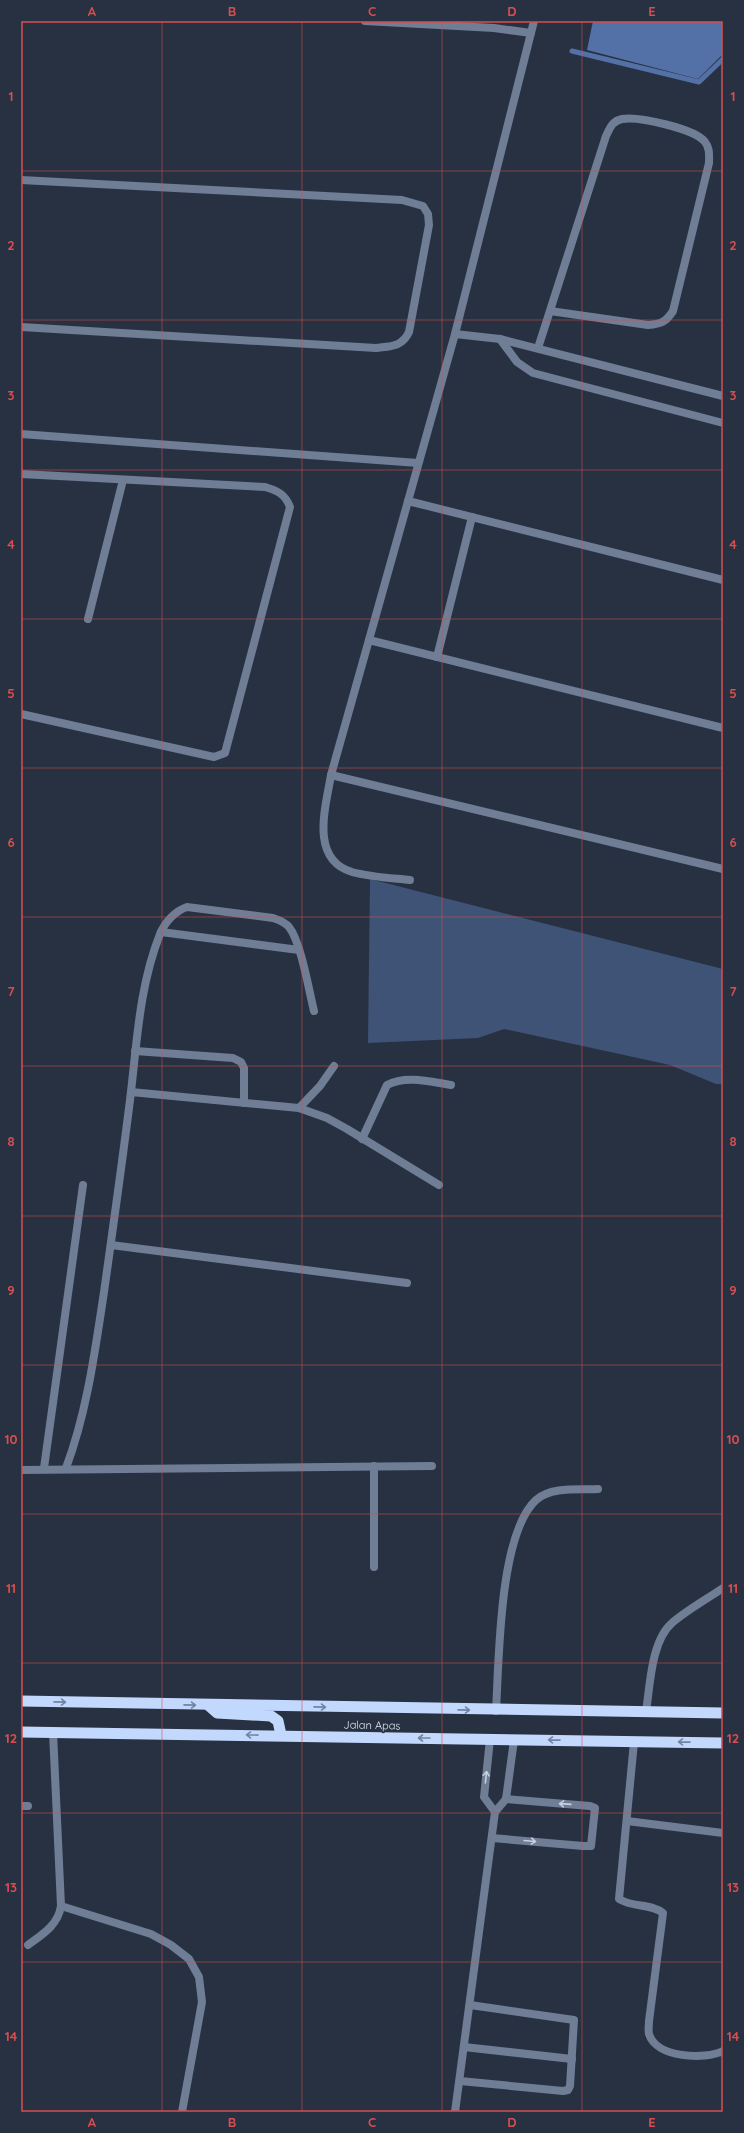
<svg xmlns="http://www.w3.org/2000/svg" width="744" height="2133" font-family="Quicksand,sans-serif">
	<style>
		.green { fill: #3f5376 }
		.water { fill: #5471a7 }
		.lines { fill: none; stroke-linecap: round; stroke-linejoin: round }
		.stream { stroke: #5471a7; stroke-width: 5 }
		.service { stroke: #6f7d95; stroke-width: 8 }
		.minor { stroke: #6f7d95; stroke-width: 8 }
		.trunk { stroke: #c2d8fd; stroke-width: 11 }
		.oneway { stroke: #7484a0 }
		.oneway2 { stroke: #c8d0de }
		.grid { fill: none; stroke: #d84e50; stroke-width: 1; stroke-opacity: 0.55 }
		.labels { text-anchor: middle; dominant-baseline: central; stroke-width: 3.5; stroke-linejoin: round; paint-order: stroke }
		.street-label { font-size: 11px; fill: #dee5f0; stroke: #273142 }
		.neatline { fill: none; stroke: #d84e50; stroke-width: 1.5 }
		.grid-label { font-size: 13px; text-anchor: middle; font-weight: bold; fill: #d84e50 }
	</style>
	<rect width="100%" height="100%" fill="#273142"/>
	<path class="green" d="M 370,879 L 723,969 L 723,1084 L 716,1084 L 670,1065 L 504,1029 L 478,1038 L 368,1043 Z"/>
	<path class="water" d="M 593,21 L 723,21 L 723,54 L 698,79 L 587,50 Z"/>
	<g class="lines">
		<path class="stream" d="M 572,51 L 699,82 L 723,59"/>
		<g class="service">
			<path d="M 538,348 L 606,136 C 610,128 612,121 622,119 C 638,116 696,129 705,142 C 710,148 709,155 709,163 L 673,311 C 666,322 661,324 648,325 L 550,311"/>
			<path d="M 331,775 C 326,806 309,859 352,872 C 370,877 391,878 410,880"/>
			<path d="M 161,932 L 299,950"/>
			<path d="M 135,1051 L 233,1058 L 241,1062 L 244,1068 L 244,1103"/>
			<path d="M 131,1092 L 299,1108 L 327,1118 L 347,1129 L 439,1185"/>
			<path d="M 299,1108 L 320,1086 L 334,1066"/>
			<path d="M 362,1139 L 387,1085 C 406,1075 431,1082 451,1085"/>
			<path d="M 111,1245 L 407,1283"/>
			<path d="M 66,1468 C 87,1412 95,1351 104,1292 C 113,1228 122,1164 130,1100 C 137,1043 139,987 160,934 C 165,922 175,911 187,907 L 273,918 C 279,920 285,922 289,927 C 301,942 309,991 314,1011"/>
			<path d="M 496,1711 C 499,1660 499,1534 536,1500 C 551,1486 580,1490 598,1489"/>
			<path d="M 646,1712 C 650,1686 651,1641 672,1623 C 687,1610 707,1599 723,1588"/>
			<path d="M 490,1739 L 484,1797 L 495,1812"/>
			<path d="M 634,1742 L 619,1899 C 633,1908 651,1903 663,1913 L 649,2021 C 649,2025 648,2030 649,2034 C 656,2058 705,2060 723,2051"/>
			<path d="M 21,1806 L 28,1806"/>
			<path d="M 627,1821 L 723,1833"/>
			<path d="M 492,1838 L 583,1846 L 591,1846 L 595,1808 L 590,1806 L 506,1799"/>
			<path d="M 61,1906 L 151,1934 L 171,1945 L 189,1959 L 199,1977 L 202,2002 L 182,2112"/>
			<path d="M 28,1945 C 43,1934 58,1925 61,1906 L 53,1732"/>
			<path d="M 464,2047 L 572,2059"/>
			<path d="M 460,2081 L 563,2091 L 568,2090 L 570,2086 L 574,2020 L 470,2005"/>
			<path d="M 455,2112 L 495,1812 L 506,1799 L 514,1740"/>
		</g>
		<g class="minor">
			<path d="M 365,21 L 494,28 L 531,33"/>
			<path d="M 534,21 L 455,334 L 331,775 L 723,869"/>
			<path d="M 21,180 L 402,200 L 423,206 L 428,214 L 429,225 L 409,332 C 402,347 391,346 376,348 L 21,327"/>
			<path d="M 455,334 L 500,339 L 723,396"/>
			<path d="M 500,339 L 517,362 L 533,373 L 723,423"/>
			<path d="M 21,434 L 418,463"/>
			<path d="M 21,474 L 265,487 C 278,491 285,494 290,507 L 225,753 L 214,757 L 21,714"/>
			<path d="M 408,501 L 723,580"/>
			<path d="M 88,619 L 123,480"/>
			<path d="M 369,640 L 723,728"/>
			<path d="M 437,657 L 472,517"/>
			<path d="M 374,1466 L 374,1567"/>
			<path d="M 44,1468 L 83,1185"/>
			<path d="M 21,1470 L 432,1466"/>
		</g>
		<g class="trunk">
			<path d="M 21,1701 L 723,1713"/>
			<path d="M 208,1705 L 217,1713 L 271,1716 L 278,1721 L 281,1735"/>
			<path d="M 21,1732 L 723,1743"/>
		</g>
	</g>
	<defs><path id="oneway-shaft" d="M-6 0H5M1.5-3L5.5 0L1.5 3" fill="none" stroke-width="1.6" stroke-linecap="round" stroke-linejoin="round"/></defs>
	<g class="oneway">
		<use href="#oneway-shaft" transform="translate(60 1702) rotate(1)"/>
		<use href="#oneway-shaft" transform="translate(190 1705) rotate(1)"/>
		<use href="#oneway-shaft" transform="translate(320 1707) rotate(1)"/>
		<use href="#oneway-shaft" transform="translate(464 1710) rotate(1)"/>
		<use href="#oneway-shaft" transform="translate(252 1735) rotate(-179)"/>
		<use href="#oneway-shaft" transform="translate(424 1738) rotate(-180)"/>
		<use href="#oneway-shaft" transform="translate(554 1740) rotate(-179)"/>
		<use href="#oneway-shaft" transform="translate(684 1742) rotate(-179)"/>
	</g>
	<g class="oneway2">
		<use href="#oneway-shaft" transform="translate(486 1777) rotate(-84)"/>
		<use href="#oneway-shaft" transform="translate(565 1804) rotate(-176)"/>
		<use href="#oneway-shaft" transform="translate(530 1841) rotate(5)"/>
	</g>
	<path class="grid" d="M 162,21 L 162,2112M 302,21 L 302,2112M 442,21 L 442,2112M 582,21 L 582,2112M 21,171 L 723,171M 21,320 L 723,320M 21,470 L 723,470M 21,619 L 723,619M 21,768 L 723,768M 21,917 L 723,917M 21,1066 L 723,1066M 21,1216 L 723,1216M 21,1365 L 723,1365M 21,1514 L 723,1514M 21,1663 L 723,1663M 21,1813 L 723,1813M 21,1962 L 723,1962"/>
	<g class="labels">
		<g class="street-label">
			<text transform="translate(372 1725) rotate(1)">Jalan Apas</text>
		</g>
	</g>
	<rect width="744" height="2133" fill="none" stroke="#273142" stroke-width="44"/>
	<rect x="22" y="22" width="700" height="2089" class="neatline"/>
	<g class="grid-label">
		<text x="92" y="16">A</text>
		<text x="232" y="16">B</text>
		<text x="372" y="16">C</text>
		<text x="512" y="16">D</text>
		<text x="652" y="16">E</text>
		<text x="11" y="101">1</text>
		<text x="733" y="101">1</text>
		<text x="11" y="250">2</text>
		<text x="733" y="250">2</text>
		<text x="11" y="400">3</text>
		<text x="733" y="400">3</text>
		<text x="11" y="549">4</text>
		<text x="733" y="549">4</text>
		<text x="11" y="698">5</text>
		<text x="733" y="698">5</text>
		<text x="11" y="847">6</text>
		<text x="733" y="847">6</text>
		<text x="11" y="996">7</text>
		<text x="733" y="996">7</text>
		<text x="11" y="1146">8</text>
		<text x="733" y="1146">8</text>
		<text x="11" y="1295">9</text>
		<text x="733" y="1295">9</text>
		<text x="11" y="1444">10</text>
		<text x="733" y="1444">10</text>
		<text x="11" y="1593">11</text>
		<text x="733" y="1593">11</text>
		<text x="11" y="1743">12</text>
		<text x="733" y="1743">12</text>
		<text x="11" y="1892">13</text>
		<text x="733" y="1892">13</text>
		<text x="11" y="2041">14</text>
		<text x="733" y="2041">14</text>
		<text x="92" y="2127">A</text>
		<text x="232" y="2127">B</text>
		<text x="372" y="2127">C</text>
		<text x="512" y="2127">D</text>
		<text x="652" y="2127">E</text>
	</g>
</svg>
